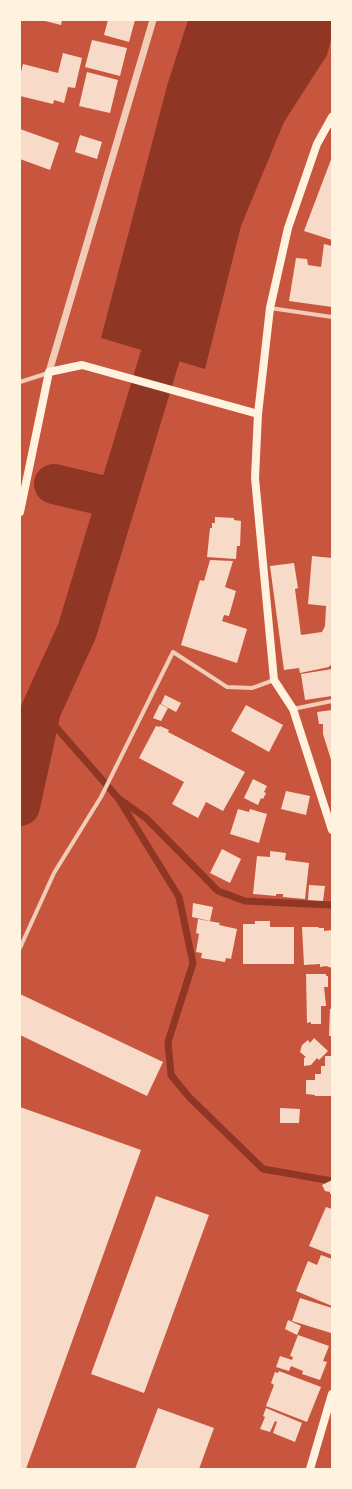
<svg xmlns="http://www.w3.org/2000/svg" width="352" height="1489" font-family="'PT Sans',sans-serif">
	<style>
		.water { fill: #8f3625 }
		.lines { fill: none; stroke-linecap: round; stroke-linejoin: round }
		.stream { stroke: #8f3625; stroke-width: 7 }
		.river { stroke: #8f3625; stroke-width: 40 }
		.building { fill: #f7dbc8 }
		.minor { stroke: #f1ccb7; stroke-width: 4 }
		.tertiary { stroke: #f1ccb7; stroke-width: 7 }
		.secondary { stroke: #fff3e0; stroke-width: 8 }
	</style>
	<rect width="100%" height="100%" fill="#c8553d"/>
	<path class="water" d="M 188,20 L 332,20 L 332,36 L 327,55 L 284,122 L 241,226 L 205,369 L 101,338 L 167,86 Z"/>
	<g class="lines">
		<g class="stream">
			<path d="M 41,710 L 118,798 L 146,818 L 218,891 L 245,901 L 332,905"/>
			<path d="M 118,798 L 179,897 L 193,963 L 168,1042 L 171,1075 L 189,1097 L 263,1169 L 332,1181"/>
		</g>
		<g class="river">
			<path d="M 54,484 L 117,499"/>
			<path d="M 20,806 L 41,710 L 77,631 L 176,304"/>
		</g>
	</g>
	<g class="building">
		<path d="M 41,20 L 62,20 L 61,25 Z"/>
		<path d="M 108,20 L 135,20 L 129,42 L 104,35 Z"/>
		<path d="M 92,40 L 127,48 L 120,76 L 85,67 Z"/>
		<path d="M 63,53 L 82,58 L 75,88 L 68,87 L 64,103 L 54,100 L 53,104 L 20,96 L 20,76 L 23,64 L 58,73 Z"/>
		<path d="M 87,72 L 118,80 L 110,113 L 79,106 Z"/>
		<path d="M 20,129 L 59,143 L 50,170 L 20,159 Z"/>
		<path d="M 80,135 L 102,142 L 97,159 L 75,152 Z"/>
		<path d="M 332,157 L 332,240 L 304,231 Z"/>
		<path d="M 324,244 L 332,246 L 332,307 L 289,301 L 296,258 L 307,259 L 308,265 L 321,267 Z"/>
		<path d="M 215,517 L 234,518 L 234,520 L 241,521 L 240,546 L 237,546 L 236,559 L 207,557 L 210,528 L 212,528 L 212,523 L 215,523 Z"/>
		<path d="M 312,556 L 332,558 L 332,665 L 329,666 L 329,667 L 300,673 L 299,668 L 284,670 L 270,566 L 294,563 L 298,588 L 295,589 L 301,635 L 322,632 L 325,626 L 326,606 L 308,604 Z"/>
		<path d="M 210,560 L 233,561 L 225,587 L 236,591 L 229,616 L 224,615 L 222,621 L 247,629 L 237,663 L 181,645 L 200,580 L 204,581 Z"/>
		<path d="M 332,669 L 332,696 L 305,700 L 301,674 Z"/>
		<path d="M 165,695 L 181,703 L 176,712 L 161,704 Z"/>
		<path d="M 160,704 L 168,708 L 161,721 L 153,718 Z"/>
		<path d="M 246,705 L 283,725 L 269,752 L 231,731 Z"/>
		<path d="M 332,710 L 332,763 L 323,734 L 323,724 L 319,724 L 317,712 Z"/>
		<path d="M 156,726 L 159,727 L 160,726 L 169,730 L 168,732 L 245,772 L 223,811 L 206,802 L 198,818 L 172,804 L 184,782 L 139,758 Z"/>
		<path d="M 253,779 L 267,786 L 264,792 L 266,793 L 263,799 L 261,798 L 258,805 L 244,798 Z"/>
		<path d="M 286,791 L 310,796 L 306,815 L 281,809 Z"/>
		<path d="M 238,809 L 249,812 L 250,809 L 267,814 L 259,843 L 230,834 Z"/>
		<path d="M 222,849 L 241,859 L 230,883 L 210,873 Z"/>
		<path d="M 270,851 L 286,853 L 285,860 L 309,863 L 305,899 L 283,897 L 283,894 L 276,894 L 276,896 L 253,894 L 257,856 L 270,857 Z"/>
		<path d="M 309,885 L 325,886 L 323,901 L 308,900 Z"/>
		<path d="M 193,903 L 213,907 L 210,921 L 192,917 Z"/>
		<path d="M 198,919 L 220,923 L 219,925 L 237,929 L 231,959 L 226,958 L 225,962 L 201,958 L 202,953 L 196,952 L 199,934 L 196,933 Z"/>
		<path d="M 255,921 L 270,921 L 270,927 L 294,927 L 294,964 L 243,964 L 243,924 L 255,924 Z"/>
		<path d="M 302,927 L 319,927 L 318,928 L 324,928 L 324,931 L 332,930 L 332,968 L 326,966 L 320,967 L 320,964 L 304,965 Z"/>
		<path d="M 306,974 L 326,974 L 326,976 L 328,976 L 328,987 L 324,987 L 326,1006 L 321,1006 L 321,1024 L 311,1024 L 311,1022 L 307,1023 Z"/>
		<path d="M 20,994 L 163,1062 L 147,1096 L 20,1035 Z"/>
		<path d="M 330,1009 L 332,1009 L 332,1036 L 329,1036 Z"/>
		<path d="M 314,1038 L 328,1051 L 319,1060 L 317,1058 L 311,1065 L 304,1066 L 304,1058 L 306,1057 L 300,1052 L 302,1045 L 308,1040 L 310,1043 Z"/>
		<path d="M 325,1056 L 332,1056 L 331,1096 L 315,1096 L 315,1095 L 306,1094 L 306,1080 L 315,1080 L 315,1074 L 321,1074 L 321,1066 L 325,1066 Z"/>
		<path d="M 20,1107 L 141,1150 L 26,1469 L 20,1469 Z"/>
		<path d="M 280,1108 L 300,1109 L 299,1123 L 280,1123 Z"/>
		<path d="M 332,1180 L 332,1194 L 330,1194 L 330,1192 L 325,1191 L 322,1185 Z"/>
		<path d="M 156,1196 L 209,1215 L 144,1393 L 91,1374 Z"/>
		<path d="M 326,1207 L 332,1209 L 332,1255 L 309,1246 Z"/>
		<path d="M 321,1255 L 332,1259 L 332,1306 L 296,1291 L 308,1261 L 317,1265 Z"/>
		<path d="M 300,1298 L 332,1308 L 331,1333 L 292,1321 Z"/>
		<path d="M 288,1320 L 301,1326 L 297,1335 L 285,1329 Z"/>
		<path d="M 298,1335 L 329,1346 L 323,1361 L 327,1362 L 320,1380 L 302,1374 L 303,1371 L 291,1366 L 289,1371 L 276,1367 L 280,1356 L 292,1360 L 293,1357 L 290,1356 Z"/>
		<path d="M 279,1371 L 321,1387 L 307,1422 L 266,1406 L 274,1385 L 271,1383 L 275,1372 L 278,1373 Z"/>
		<path d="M 158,1408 L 214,1428 L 199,1469 L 135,1469 Z"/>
		<path d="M 266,1408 L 302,1423 L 295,1442 L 273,1433 L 277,1422 L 275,1421 L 270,1432 L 260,1429 L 265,1417 L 263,1416 Z"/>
	</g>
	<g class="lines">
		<g class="minor">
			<path d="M 270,308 L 332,317"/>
			<path d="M 20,382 L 48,373"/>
			<path d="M 293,709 L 332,701"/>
			<path d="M 20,948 L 54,873 L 101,797 L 173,652 L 227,687 L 252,688 L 274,680"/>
		</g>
		<path class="tertiary" d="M 49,372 L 153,20"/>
		<g class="secondary">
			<path d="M 332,117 L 317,144 L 288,228 L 270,308 L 258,414 L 255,478 L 274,680 L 293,709 L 332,830"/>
			<path d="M 20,512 L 49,372 L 82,365 L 258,414"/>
			<path d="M 310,1469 L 332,1394"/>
		</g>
	</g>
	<rect width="352" height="1489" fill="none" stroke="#fff3e0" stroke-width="42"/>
</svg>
